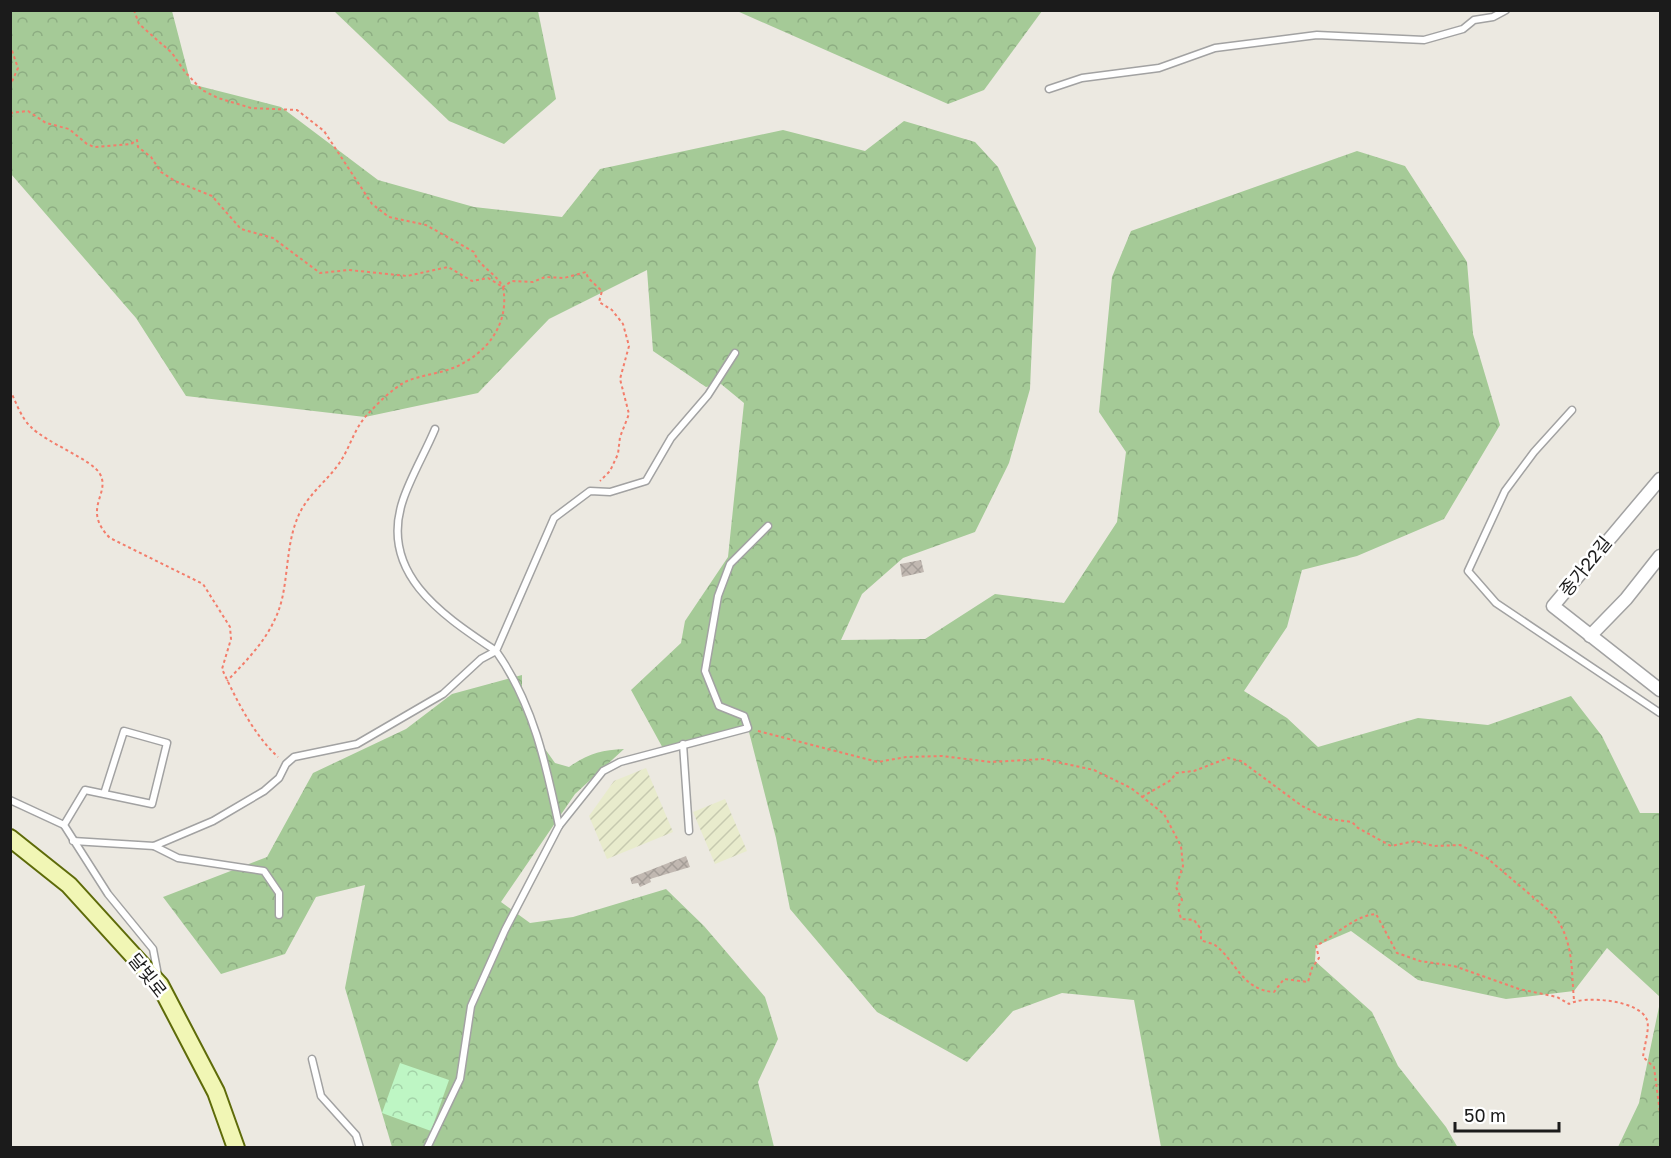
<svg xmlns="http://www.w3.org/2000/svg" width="1671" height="1158" font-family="'Golos Text','Noto Sans KR',sans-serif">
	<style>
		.farmland { fill: url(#farmland-furrows) }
		.forest { fill: url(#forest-crowns) }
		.park { fill: url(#park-crowns) }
		.building { fill: url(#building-cross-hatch) }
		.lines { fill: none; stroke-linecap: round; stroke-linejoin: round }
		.lane-casing { stroke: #a2a2a2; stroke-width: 9 }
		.street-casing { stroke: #a2a2a2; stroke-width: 15 }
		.secondary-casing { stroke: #5e6b09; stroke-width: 20 }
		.path { stroke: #f37d6b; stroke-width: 2; stroke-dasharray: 3 3; stroke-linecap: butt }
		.lane { stroke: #fff; stroke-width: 6 }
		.street { stroke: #fff; stroke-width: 12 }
		.secondary { stroke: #f1f6b5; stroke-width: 16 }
		.labels { text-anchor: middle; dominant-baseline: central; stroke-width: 5; stroke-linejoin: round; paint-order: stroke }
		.street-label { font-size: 18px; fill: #1b1b1b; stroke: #fff }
	</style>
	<defs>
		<pattern id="farmland-furrows" width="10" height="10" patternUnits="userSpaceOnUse" patternTransform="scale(1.5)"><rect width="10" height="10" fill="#e8ebcc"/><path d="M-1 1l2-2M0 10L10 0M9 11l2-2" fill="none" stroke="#c6c9af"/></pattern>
		<pattern id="forest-crowns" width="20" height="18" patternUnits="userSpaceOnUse" patternTransform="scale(1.5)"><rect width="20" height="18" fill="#a5ca97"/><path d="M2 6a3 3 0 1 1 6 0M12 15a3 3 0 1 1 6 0" fill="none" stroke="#8dad82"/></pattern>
		<pattern id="park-crowns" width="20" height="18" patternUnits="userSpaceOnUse" patternTransform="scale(1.5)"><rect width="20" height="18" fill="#bef6c4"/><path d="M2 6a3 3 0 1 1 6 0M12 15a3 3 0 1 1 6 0" fill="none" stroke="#a3d2a8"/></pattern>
		<pattern id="building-cross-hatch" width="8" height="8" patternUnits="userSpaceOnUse" patternTransform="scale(1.5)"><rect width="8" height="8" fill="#c1b8b1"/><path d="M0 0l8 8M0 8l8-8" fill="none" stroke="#a59e98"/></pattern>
	</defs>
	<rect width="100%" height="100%" fill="#ece9e1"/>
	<g class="farmland">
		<path d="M 646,768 L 673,832 L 607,859 L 589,816 L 614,781 Z"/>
		<path d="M 725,799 L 747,851 L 715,864 L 693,812 Z"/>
	</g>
	<g class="forest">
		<path d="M 10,11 L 172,11 L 191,84 L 281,107 L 378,180 L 474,207 L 562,217 L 600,169 L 783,130 L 865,151 L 904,121 L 975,142 L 998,167 L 1036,248 L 1030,389 L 1009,463 L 975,532 L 903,558 L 862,594 L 841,640 L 925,639 L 995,594 L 1064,603 L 1117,522 L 1126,452 L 1099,412 L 1112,277 L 1131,231 L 1357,151 L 1405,166 L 1467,262 L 1473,334 L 1500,425 L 1444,519 L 1357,556 L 1302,570 L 1287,627 L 1244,691 L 1287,718 L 1318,747 L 1418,718 L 1488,725 L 1571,696 L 1602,736 L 1640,813 L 1660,813 L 1660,997 L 1607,948 L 1574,991 L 1506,999 L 1418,980 L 1351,931 L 1316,946 L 1315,961 L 1372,1012 L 1398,1066 L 1446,1127 L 1458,1148 L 1161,1147 L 1134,1000 L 1062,993 L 1013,1011 L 967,1062 L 877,1012 L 790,909 L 776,838 L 748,728 L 665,752 L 631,690 L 681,643 L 685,621 L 728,557 L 744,403 L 721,384 L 706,387 L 653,351 L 647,270 L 549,319 L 478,393 L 365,417 L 186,396 L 136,318 L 11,174 Z"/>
		<path d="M 334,11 L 538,11 L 556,99 L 504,144 L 449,121 Z"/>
		<path d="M 737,11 L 1042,11 L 984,90 L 948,104 Z"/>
		<path d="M 522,675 L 522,700 L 538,739 L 555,763 L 569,767 C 588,754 601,750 624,749 L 575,794 L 501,902 L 530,923 L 573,917 L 666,889 L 704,926 L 765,997 L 778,1039 L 758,1082 L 774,1147 L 392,1147 L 345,988 L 365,885 L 316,897 L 285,954 L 221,974 L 163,897 L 267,857 L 313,773 L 406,729 L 452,694 Z"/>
		<path d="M 1660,1002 L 1660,1147 L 1618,1147 L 1639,1103 Z"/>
	</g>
	<path class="park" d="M 400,1063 L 449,1080 L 431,1131 L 382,1113 Z"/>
	<g class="building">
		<path d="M 921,560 L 924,572 L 902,577 L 900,564 Z"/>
		<path d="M 686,856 L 690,867 L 650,879 L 651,882 L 640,887 L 638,883 L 632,884 L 630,878 Z"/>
	</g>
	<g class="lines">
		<defs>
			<g id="lane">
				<path d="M 1049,89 L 1082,78 L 1159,68 L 1215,48 L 1317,35 L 1424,40 L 1463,29 L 1474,20 L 1493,17 L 1506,10"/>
				<path d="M 1572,410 L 1534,452 L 1505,491 L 1468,571 L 1496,603 L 1660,713"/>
				<path d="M 683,744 L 689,831"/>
				<path d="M 104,794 L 124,731 L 167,743 L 152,804 L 85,790 L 64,825 L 108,894 L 153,949 L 158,975"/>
				<path d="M 10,800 L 64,825"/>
				<path d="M 559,826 C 546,764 533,703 496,651 L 554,518 L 590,491 L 610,492 L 646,481 L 671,438 L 708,395 L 735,353"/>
				<path d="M 73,841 L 154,846 L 213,821 L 264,791 L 279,778 L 286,764 L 294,757 L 357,744 L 443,694 L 481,659 L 496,651 C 444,616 378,574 403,500 C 411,476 425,453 435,429"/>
				<path d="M 154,846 L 178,858 L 264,871 L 279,893 L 279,915"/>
				<path d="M 312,1059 L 321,1096 L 356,1135 L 360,1148"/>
				<path d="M 427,1148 L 460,1079 L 471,1006 L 505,930 L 559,826 L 603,771 L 620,762 L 748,728 L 744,716 L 719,706 L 705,671 L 718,596 L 730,564 L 768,526"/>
			</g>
			<g id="street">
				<path d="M 1660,479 L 1553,606 L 1660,690"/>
				<path d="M 1590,636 L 1626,599 L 1660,556"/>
			</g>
			<path id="secondary" d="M 10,838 L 69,885 L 160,985 L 216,1092 L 236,1148"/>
		</defs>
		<use href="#lane" class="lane-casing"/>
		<use href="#street" class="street-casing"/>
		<use href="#secondary" class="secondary-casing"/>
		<g class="path">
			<path d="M 134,10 L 139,24 L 172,53 L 185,72 L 202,90 L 218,98 L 251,108 L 297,110 L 324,131 L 372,204 L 389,217 L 426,225 L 474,252 C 479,267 496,273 503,287 L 512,281 L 533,282 L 545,277 L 564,278 L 586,272 L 588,278 L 602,291 L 599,302 L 612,310 L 623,324 L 629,346 L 620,379 L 629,414 L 620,437 L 618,454 L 610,471 L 600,481"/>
			<path d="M 10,45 L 18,68 L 10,86"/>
			<path d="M 10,113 L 28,111 L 46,123 L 69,129 L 87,144 L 94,147 L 131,144 L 137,140 L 138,147 L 151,157 L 161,172 L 175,181 L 212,196 L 241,229 L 273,238 L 320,273 L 349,270 L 407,276 L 448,267 L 472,281 L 488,278 L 503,287 C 510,324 487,354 453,368 C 438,374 420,375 405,382 C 392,389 377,404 367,415 C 353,430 350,449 338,465 C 324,484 306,496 297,519 C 287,544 288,573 282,599 C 274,633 250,657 227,681"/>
			<path d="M 10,390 C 16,402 21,418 31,427 C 45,442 93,460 100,474 C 111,494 81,509 110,538 L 203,584 L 230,627 L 231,639 L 222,669 C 236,699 253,734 278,757"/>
			<path d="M 758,731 L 878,762 L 906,757 L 942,756 L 991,762 L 1043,759 L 1094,770 L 1131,788 L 1164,814 L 1181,846 L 1183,866 L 1176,887 L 1182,900 L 1178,907 L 1181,919 L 1194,920 L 1201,929 L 1201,940 C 1205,942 1211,943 1215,945 C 1236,961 1242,990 1274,992 L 1284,979 L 1308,982 L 1312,968 L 1319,958 L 1316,946 C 1334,936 1356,915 1376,914 L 1397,953 L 1420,961 L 1454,966 L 1519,989 L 1557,997 L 1569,1004 C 1584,995 1640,1000 1647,1020 C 1650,1028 1644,1047 1643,1057 L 1654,1067 L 1660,1113"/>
			<path d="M 1142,797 L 1171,780 L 1176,773 L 1194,771 L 1228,758 L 1241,761 L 1302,806 L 1329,819 L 1352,822 L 1358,828 L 1391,846 L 1415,841 L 1434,846 L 1460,845 L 1487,858 L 1553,914 C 1574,940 1571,969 1574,1000"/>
		</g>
		<use href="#lane" class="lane"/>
		<use href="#street" class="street"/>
		<use href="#secondary" class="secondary"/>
	</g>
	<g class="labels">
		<g class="street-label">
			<text transform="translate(1585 566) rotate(-51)">종가22길</text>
			<text transform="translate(148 975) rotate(52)">달빛로</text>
		</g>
	</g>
	<rect width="1671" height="1158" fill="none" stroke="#1b1b1b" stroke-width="24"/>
	<path d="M1455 1122v9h104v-9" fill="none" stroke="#1b1b1b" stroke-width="3"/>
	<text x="1464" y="1122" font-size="18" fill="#1b1b1b" stroke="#ffffff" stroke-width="4.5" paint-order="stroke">50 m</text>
</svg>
